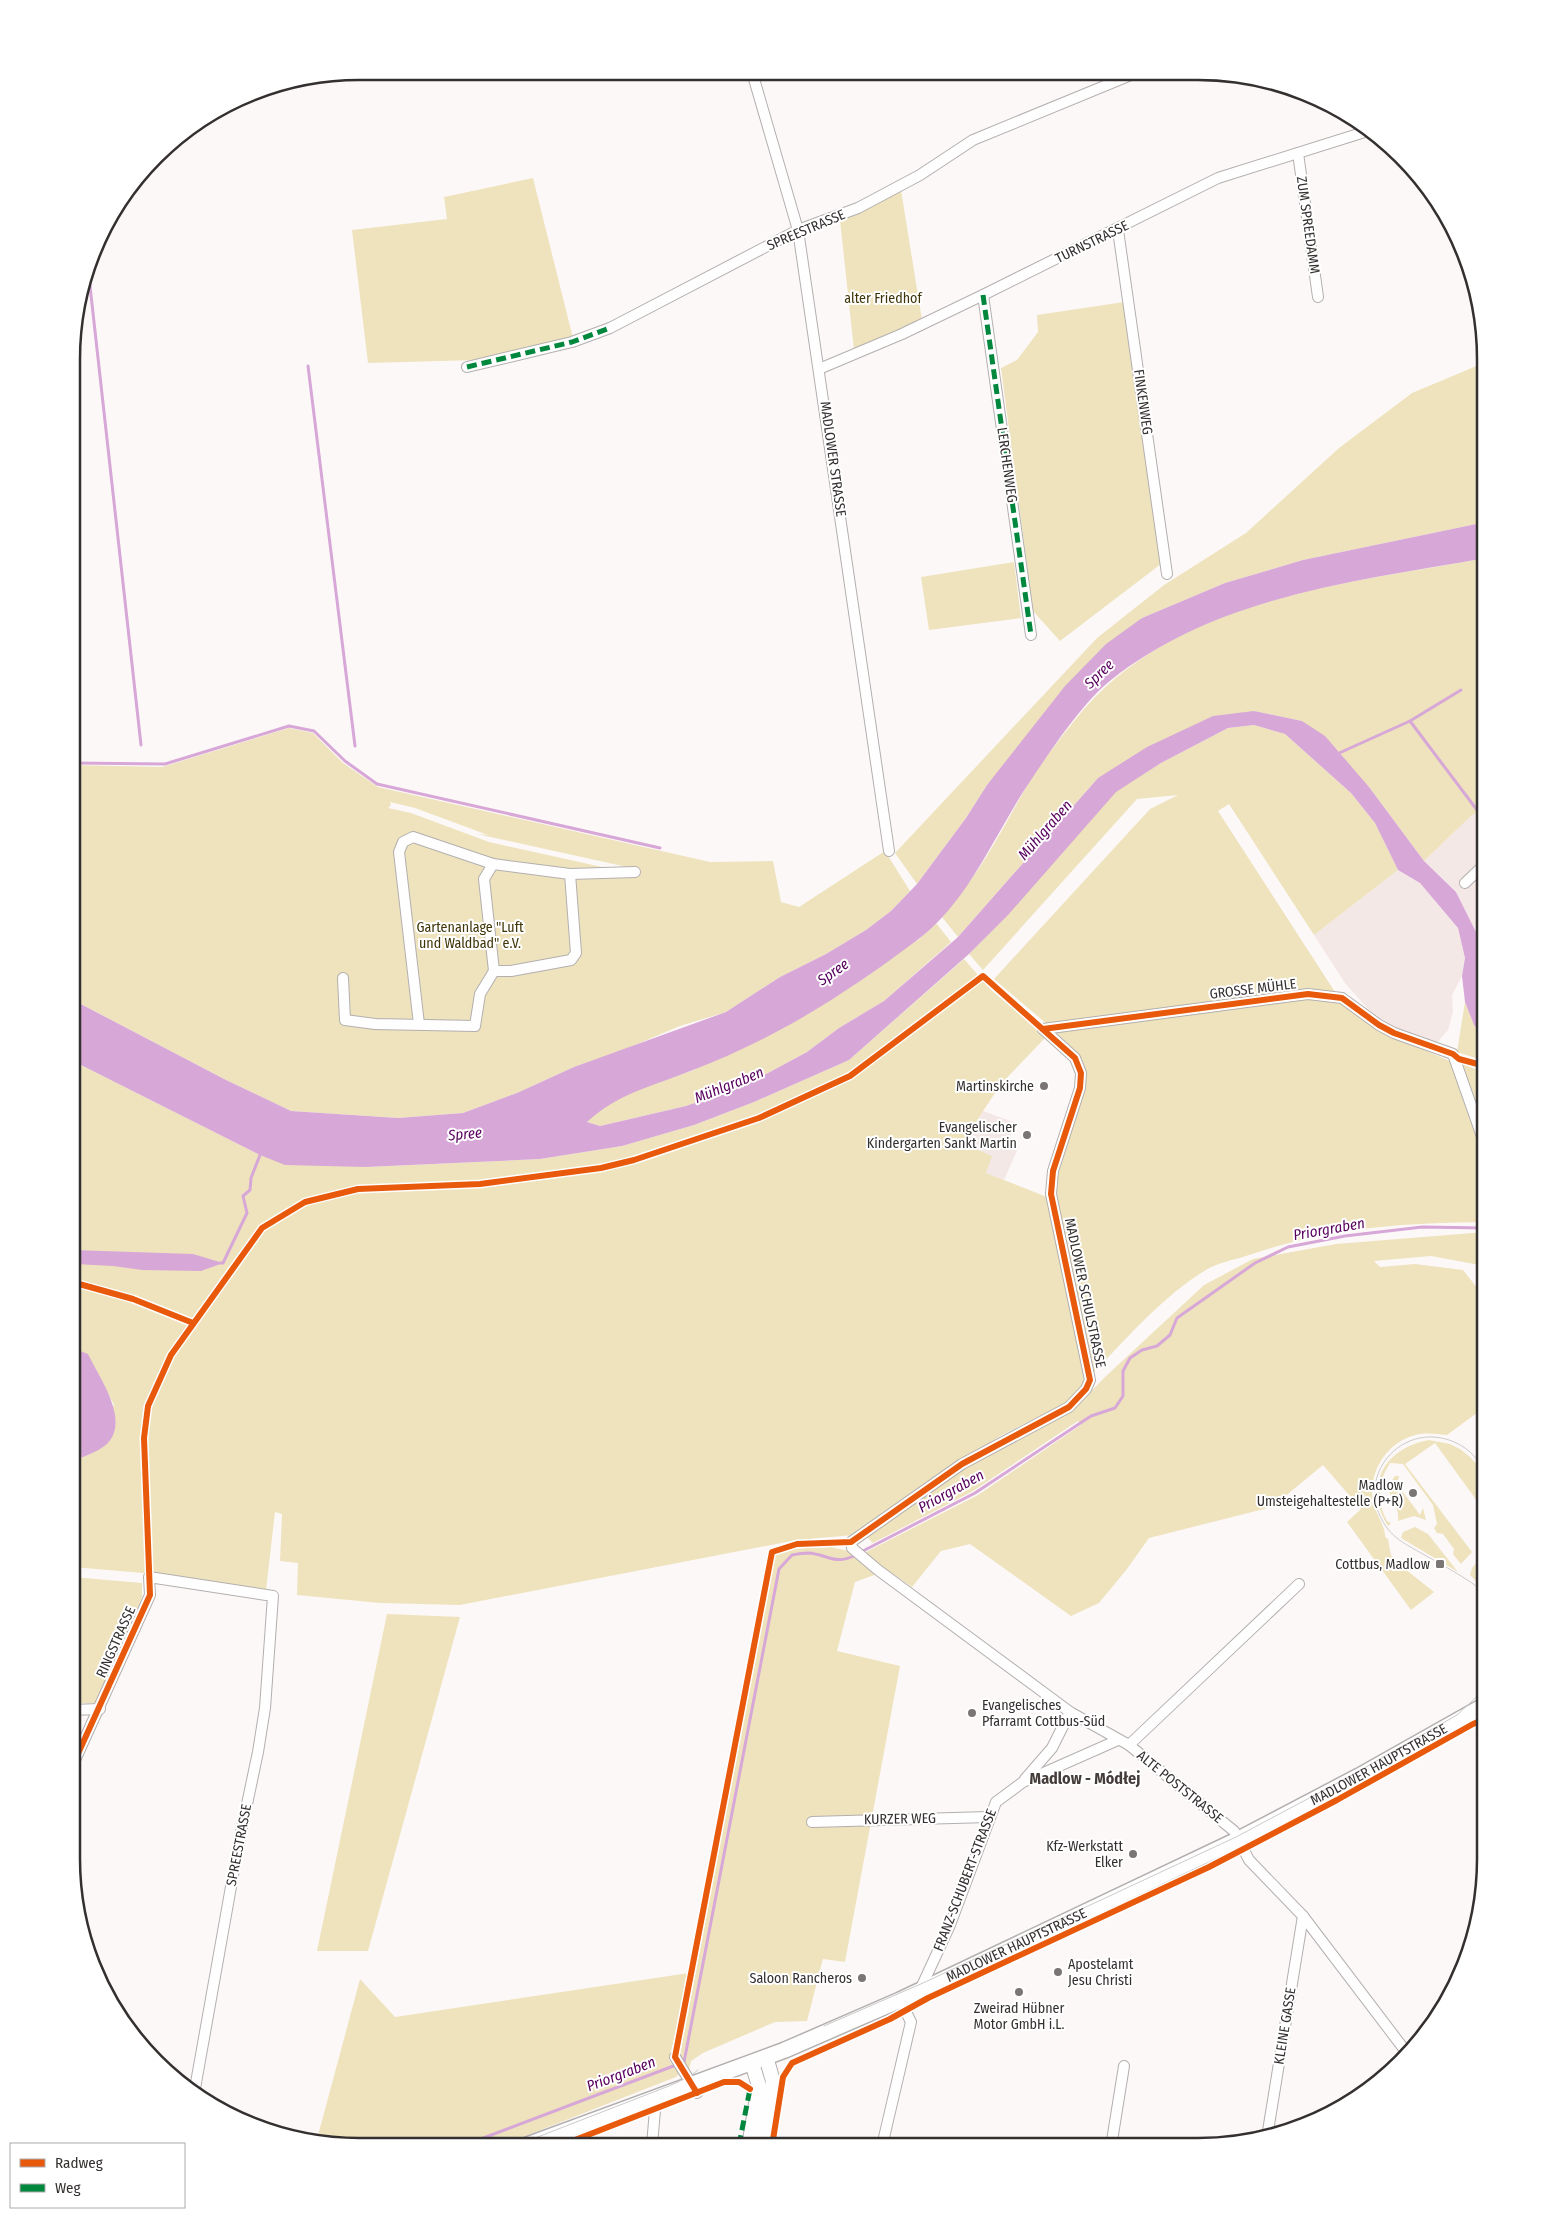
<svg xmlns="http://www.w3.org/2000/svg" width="1557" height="2218" font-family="'Fira Sans Condensed',sans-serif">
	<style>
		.built { fill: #f4e8e6 }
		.green { fill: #eee3bd; fill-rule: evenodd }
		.water { fill: #d7a7d8 }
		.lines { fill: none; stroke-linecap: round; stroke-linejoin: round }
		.stream { stroke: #d7a7d8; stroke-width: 3 }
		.minor-casing { stroke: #b3afaf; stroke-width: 12 }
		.secondary-casing { stroke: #b3afaf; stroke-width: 16 }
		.primary-casing { stroke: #b3afaf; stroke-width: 18 }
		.minor { stroke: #fffefe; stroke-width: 10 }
		.secondary { stroke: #fffefe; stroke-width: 14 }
		.primary { stroke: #fffefe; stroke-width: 15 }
		.tram { stroke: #cccbcb; stroke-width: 1 }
		.quiet { stroke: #00873e; stroke-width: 5; stroke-dasharray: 10 5; stroke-linecap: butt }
		.cycleway-casing { stroke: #fff; stroke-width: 9 }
		.cycleway { stroke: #e8590c; stroke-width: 6 }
		.poi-dot { fill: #7a7675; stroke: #fff; stroke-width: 2 }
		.labels { text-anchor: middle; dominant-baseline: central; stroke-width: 4; stroke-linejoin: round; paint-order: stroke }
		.street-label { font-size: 14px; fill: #33302f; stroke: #fff }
		.park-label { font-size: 14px; fill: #3f3508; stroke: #fff }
		.poi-label { font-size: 14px; fill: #33302f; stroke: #fff; text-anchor: end }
		.water-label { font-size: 15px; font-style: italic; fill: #57005d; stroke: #fff }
		.quarter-label { font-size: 16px; font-weight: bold; fill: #433c3a; stroke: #fff }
		.rim { fill: none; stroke: #33302f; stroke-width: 2.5 }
	</style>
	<rect width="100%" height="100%" fill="#fdf8f8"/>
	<g class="built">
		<path d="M 1486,807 L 1485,950 L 1456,892 L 1424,861 L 1471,816 Z"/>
		<path d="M 1398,870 L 1420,883 L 1458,928 L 1465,958 L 1462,976 L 1452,995 L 1453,1012 L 1448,1030 L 1437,1043 L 1389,1025 L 1368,1009 L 1345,983 L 1314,935 Z"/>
		<path d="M 983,1111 L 1016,1123 L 1008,1141 L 1019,1146 L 1004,1180 L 986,1173 L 962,1143 Z"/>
	</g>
	<g class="green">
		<path d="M 533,178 L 573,338 L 476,360 L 368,363 L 352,230 L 447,219 L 444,197 Z"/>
		<path d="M 901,190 L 922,320 L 854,350 L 840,220 L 872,207 Z"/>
		<path d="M 1124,302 L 1161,564 L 1060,641 L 1033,611 L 1001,368 L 1017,360 L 1038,332 L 1037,315 Z"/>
		<path d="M 1486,362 L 1486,522 L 1303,560 L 1225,583 L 1142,618 L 987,785 L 966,818 L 917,884 L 895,853 L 1097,638 L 1164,585 L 1246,533 L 1339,448 L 1412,393 Z"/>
		<path d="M 1486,558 L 1486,807 L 1471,816 L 1424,861 L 1369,787 L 1302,721 L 1254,711 L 1098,778 L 958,937 L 942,917 C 956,899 971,881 983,862 C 999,837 1013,810 1028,784 C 1041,762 1059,740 1075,720 C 1170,599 1344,584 1486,558 Z"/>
		<path d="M 1014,562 L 1021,618 L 929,630 L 921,577 Z"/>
		<path d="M 1254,725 L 1285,734 L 1351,793 L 1375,823 L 1398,870 L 1314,935 L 1229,804 L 1218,811 L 1335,992 L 1310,990 L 1048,1025 L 994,979 L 1150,809 L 1178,795 L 1137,799 L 983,970 L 969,954 L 1008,914 L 1116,791 L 1161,763 L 1228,728 Z"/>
		<path d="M 289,728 L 313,733 L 343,763 L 378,787 L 710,862 L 773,861 L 781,902 L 799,907 L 885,851 L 910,891 L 891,911 L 866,930 L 826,954 L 780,977 L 726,1012 L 680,1026 L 623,1050 L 574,1067 L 517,1093 L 463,1113 L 398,1118 L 291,1111 L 226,1080 L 73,1000 L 73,765 L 162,767 ZM 390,802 L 415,808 L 488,835 L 477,834 L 636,869 L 634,874 L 489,842 L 411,813 L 388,808 L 391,805 Z"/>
		<path d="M 936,923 L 951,942 L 884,1001 L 839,1028 L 807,1052 L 744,1086 L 686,1106 L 600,1126 L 587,1122 L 601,1108 L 629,1093 L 694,1070 L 918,940 Z"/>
		<path d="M 964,959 L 991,990 L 1046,1037 L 1001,1084 L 962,1143 L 992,1156 L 986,1173 L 1047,1197 L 1084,1379 L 1081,1389 L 1067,1403 L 1002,1435 L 916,1490 L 854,1535 L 797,1540 L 460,1605 L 380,1603 L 297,1595 L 298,1563 L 280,1561 L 282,1514 L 275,1512 L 266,1590 L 143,1573 L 72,1567 L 72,1461 L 90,1454 L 114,1405 L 103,1384 L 75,1349 L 75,1342 L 72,1339 L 73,1061 L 260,1155 L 366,1167 L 540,1159 L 622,1146 L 694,1125 L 754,1102 L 849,1060 Z"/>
		<path d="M 1311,999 L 1341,1003 L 1380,1031 L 1450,1061 L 1459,1079 L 1485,1150 L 1485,1222 C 1400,1223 1327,1228 1246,1256 C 1233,1260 1217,1263 1206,1270 C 1163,1296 1129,1336 1094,1372 L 1056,1196 L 1056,1173 L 1086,1083 C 1084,1056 1073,1048 1054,1031 Z"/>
		<path d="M 1465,1002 L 1474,1025 L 1485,1038 L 1485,1061 L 1457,1052 Z"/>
		<path d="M 1460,1063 L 1485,1073 L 1485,1138 Z"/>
		<path d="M 1485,1232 L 1485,1266 L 1431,1256 L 1374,1261 L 1380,1267 L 1415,1264 L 1463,1270 L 1485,1298 L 1485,1407 L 1447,1435 C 1435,1434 1424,1432 1412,1436 C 1386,1444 1368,1473 1373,1501 C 1375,1512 1386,1528 1385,1537 L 1388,1539 L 1391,1555 L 1395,1561 L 1434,1592 L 1411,1610 L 1347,1522 L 1361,1509 L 1323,1465 L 1272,1507 L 1149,1538 L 1127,1569 L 1099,1603 L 1071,1616 L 970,1544 L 941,1551 L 912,1587 C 896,1575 880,1566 864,1553 L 978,1495 L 1081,1425 L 1078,1421 L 973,1491 L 873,1543 L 867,1537 L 981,1457 L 1021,1433 L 1071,1412 L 1105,1377 L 1204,1285 L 1253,1259 L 1336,1244 Z"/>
		<path d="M 1429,1440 L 1450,1444 L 1460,1449 L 1470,1457 L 1483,1471 L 1485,1475 L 1485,1512 L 1435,1443 L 1405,1464 L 1472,1552 L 1461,1564 L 1453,1554 L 1454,1549 L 1443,1534 L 1437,1533 L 1434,1528 L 1437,1524 L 1433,1505 L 1403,1464 L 1390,1463 C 1378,1482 1376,1501 1387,1521 L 1391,1523 L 1388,1526 C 1363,1486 1384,1448 1429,1440 Z"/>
		<path d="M 1395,1476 L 1399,1476 L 1397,1484 L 1420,1515 L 1423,1508 L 1426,1520 L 1414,1516 L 1398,1521 C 1401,1503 1380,1495 1395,1476 Z"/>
		<path d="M 1415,1527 L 1428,1534 L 1458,1572 L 1401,1538 L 1403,1532 Z"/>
		<path d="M 831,1547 L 848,1551 L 877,1574 L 855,1582 L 837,1651 L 900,1666 L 845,1962 L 823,1959 L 807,2021 L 775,2022 L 703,2053 L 691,2061 L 689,2070 L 680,2055 L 774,1556 L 791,1549 Z"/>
		<path d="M 1478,1561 L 1485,1570 L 1485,1590 L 1470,1575 L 1472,1568 Z"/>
		<path d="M 72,1577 L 142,1583 L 142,1597 L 97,1703 L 72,1703 Z"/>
		<path d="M 387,1614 L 460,1617 L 368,1951 L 317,1951 Z"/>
		<path d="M 689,1973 L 669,2060 L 679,2074 L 676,2077 L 502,2145 L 322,2144 L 316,2143 L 360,1979 L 395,2017 Z"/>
	</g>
	<g class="water">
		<path d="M 1486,522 L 1486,558 C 1356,581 1217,596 1111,680 C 1083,702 1051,750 1031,780 C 994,834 970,901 916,941 C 861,982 803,1021 742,1049 C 721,1059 701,1067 680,1075 C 643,1089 617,1095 587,1122 L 600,1126 L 686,1106 L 744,1086 L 807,1052 L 839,1028 L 884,1001 L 958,937 L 1098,778 L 1147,747 L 1213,716 L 1254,711 L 1302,721 L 1325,736 L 1369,787 L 1424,861 L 1456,892 L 1485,950 L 1485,1038 L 1474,1025 L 1465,1002 L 1462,976 L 1465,958 L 1458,928 L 1420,883 L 1398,870 L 1375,823 L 1351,793 L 1285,734 L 1254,725 L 1228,728 L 1161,763 L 1116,792 L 1008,915 L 969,954 L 849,1060 L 754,1102 L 694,1125 L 622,1146 L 540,1159 L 366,1167 L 285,1165 L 260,1155 L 73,1061 L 73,1000 L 226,1080 L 291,1111 L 398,1118 L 463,1113 L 517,1093 L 574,1067 L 726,1012 L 780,977 L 826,954 L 866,930 L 891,911 L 917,884 L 966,818 L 987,785 L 1065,686 L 1106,644 L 1142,618 L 1225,583 L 1303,560 Z"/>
		<path d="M 72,1250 L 193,1254 L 223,1263 L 201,1271 L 142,1270 L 113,1266 L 75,1264 L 72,1263 Z"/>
		<path d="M 72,1339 L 75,1342 L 75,1349 L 88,1354 C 99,1377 131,1421 107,1444 C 98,1452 83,1457 72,1461 Z"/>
	</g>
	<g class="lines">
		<g class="stream">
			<path d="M 89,277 L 141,745"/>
			<path d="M 308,366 L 355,746"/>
			<path d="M 1410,721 L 1486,822"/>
			<path d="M 1337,754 L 1410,721 L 1461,690"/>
			<path d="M 73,763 L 165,764 L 289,726 L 314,731 L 345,761 L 377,784 L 660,848"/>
			<path d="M 220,1263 L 223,1263 L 247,1213 L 243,1196 L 250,1190 L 251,1178 L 260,1155"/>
			<path d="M 861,1552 L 975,1493 L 1091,1416 L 1115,1408 L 1123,1396 L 1123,1371 L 1130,1358 L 1142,1350 L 1157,1346 L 1170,1335 L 1177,1318 L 1255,1263 L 1288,1247 L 1345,1236 L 1422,1227 L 1485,1228"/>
			<path d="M 465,2145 L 684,2062 L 779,1569 L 792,1555 C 797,1554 803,1553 808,1553 C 828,1554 834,1566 856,1555"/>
		</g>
		<defs>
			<g id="minor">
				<path d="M 752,72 L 798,230 L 889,851"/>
				<path d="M 1298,153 L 1318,297"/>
				<path d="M 1118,230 L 1167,574"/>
				<path d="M 983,295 L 1031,635"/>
				<path d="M 467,367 L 572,342 L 610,328 L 798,230 L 858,208 L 920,175 L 973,140 L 1136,73"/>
				<path d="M 819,369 L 902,334 L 983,295 L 1218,178 L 1371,130"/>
				<path d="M 493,864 L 484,879 L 494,971 L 511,971 L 571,960 L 576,953 L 570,874"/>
				<path d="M 1465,883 L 1486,863"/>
				<path d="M 343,978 L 345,1020 L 375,1024 L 475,1026 L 480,994 L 494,971"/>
				<path d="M 419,1024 L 399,852 L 403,842 L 413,837 L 493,864 L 570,874 L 635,872"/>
				<path d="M 1043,1029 L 1075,1058 L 1081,1073 L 1080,1088 L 1053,1171 L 1051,1194 L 1090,1380 L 1086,1389 L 1069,1407 L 962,1464 L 851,1542 L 852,1548 L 878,1570 L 1070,1712 L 1129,1745 L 1234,1831 L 1249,1860 L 1303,1916 L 1407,2053"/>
				<path d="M 1043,1029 L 1308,994 L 1342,998 L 1379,1025 L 1394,1033 L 1453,1054 L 1485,1145"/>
				<path d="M 71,1710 L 100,1709"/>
				<path d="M 1129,1745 L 1299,1584"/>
				<path d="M 71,1769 L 150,1595 L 149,1577 L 273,1596 L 265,1708 L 258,1752 L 239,1842 L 194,2094"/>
				<path d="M 1025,1779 L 1052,1748 L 1070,1712"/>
				<path d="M 812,1822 L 989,1817"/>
				<path d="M 920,1990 L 950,1925 L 996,1802 L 1023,1782 L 1118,1740"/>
				<path d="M 675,2057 L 697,2093"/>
				<path d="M 652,2100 L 655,2110 L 652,2145"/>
				<path d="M 1267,2137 L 1303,1916"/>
				<path d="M 882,2146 L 911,2022 L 900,2000"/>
				<path d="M 1111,2147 L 1124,2066"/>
			</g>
			<g id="secondary">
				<path d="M 749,2146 L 759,2086 L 752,2063"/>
				<path d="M 762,2146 L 773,2081 L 766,2057"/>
			</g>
			<g id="primary">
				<path id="s1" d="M 527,2145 L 785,2050 L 900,2000 L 1237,1840 L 1359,1776 L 1485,1705"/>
			</g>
		</defs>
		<use href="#minor" class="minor-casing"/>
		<use href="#secondary" class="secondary-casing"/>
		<use href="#primary" class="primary-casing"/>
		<use href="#minor" class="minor"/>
		<use href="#secondary" class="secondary"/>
		<use href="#primary" class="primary"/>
		<g class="tram">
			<path d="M 1485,1593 C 1466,1577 1442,1565 1421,1553 C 1409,1546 1396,1540 1387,1528 C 1348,1474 1410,1411 1465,1448 C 1474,1454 1479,1463 1485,1471"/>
			<path d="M 824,2026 L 923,1983 L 1236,1837 L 1345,1779 L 1457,1715 L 1485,1689"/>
			<path d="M 517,2145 L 669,2086 L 689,2077 L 698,2070"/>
		</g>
		<g class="quiet">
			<path d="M 983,295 L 1031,635"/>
			<path d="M 467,367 L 572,342 L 610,328"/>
			<path d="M 739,2145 L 750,2089"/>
		</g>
		<defs>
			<g id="cycleway">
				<path d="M 1043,1029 L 1308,994 L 1342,998 L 1379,1025 L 1394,1033 L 1453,1054 L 1459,1059 L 1485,1066"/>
				<path d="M 72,1282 L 133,1299 L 193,1323"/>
				<path d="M 71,1769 L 150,1595 L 144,1438 L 148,1406 L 171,1355 L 262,1228 L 305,1202 L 358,1189 L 480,1184 L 601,1168 L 634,1160 L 759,1118 L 850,1076 L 983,976 L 1075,1058 L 1081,1073 L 1080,1088 L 1053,1171 L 1051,1194 L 1090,1380 L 1086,1389 L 1069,1407 L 962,1464 L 851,1542 L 797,1544 L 772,1552 L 675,2057 L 697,2093"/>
				<path d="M 562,2145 L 724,2082 L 739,2082 L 750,2089"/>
				<path d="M 772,2146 L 783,2077 L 792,2063 L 890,2019 L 928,1998 L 1209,1867 L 1337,1800 L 1473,1724 L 1485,1719"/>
			</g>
		</defs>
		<use href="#cycleway" class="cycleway-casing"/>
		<use href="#cycleway" class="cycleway"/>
	</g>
	<g class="poi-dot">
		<circle cx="1044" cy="1086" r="5"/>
		<circle cx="1027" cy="1135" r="5"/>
		<circle cx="1413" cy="1493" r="5"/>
		<rect x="1435" y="1559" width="10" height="10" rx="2.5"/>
		<circle cx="972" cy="1713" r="5"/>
		<circle cx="1133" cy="1854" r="5"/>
		<circle cx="1058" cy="1972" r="5"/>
		<circle cx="862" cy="1978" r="5"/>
		<circle cx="1019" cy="1992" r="5"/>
	</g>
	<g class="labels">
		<g class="street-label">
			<text transform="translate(1308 225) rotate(82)">ZUM SPREEDAMM</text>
			<text transform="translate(806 230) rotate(-23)">SPREESTRASSE</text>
			<text transform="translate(1092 242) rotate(-26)">TURNSTRASSE</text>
			<text transform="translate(1143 402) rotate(82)">FINKENWEG</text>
			<text transform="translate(833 459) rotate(82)">MADLOWER STRASSE</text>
			<text transform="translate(1007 465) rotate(82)">LERCHENWEG</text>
			<text transform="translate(1253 989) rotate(-7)">GROSSE MÜHLE</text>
			<text transform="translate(1085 1293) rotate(78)">MADLOWER SCHULSTRASSE</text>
			<text transform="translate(116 1642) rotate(-66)">RINGSTRASSE</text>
			<text stroke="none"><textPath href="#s1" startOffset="934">MADLOWER HAUPTSTRASSE</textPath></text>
			<text transform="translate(1180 1787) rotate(39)">ALTE POSTSTRASSE</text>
			<text transform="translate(900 1819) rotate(-1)">KURZER WEG</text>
			<text transform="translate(239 1845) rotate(-79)">SPREESTRASSE</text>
			<text transform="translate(965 1880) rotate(-69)">FRANZ-SCHUBERT-STRASSE</text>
			<text stroke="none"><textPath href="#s1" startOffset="529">MADLOWER HAUPTSTRASSE</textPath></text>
			<text transform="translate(1285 2026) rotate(-81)">KLEINE GASSE</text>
		</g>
		<g class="park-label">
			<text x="883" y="298">alter Friedhof</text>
			<text x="470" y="927">Gartenanlage "Luft<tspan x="470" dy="16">und Waldbad" e.V.</tspan></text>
		</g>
		<g class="poi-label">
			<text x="1034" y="1086">Martinskirche</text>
			<text x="1017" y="1127">Evangelischer<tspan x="1017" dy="16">Kindergarten Sankt Martin</tspan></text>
			<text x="1403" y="1485">Madlow<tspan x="1403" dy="16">Umsteigehaltestelle (P+R)</tspan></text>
			<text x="1430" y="1564">Cottbus, Madlow</text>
			<text x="982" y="1705" text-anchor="start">Evangelisches<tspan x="982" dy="16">Pfarramt Cottbus-Süd</tspan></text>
			<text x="1123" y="1846">Kfz-Werkstatt<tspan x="1123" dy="16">Elker</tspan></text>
			<text x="1068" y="1964" text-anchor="start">Apostelamt<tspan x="1068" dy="16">Jesu Christi</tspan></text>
			<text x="852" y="1978">Saloon Rancheros</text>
			<text x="1019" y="2008" text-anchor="middle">Zweirad Hübner<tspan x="1019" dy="16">Motor GmbH i.L.</tspan></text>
		</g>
		<g class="water-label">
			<text transform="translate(1099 674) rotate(-44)">Spree</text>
			<text transform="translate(1045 830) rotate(-49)">Mühlgraben</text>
			<text transform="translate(833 972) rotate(-35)">Spree</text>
			<text transform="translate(729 1085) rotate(-22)">Mühlgraben</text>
			<text transform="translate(465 1134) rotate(-5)">Spree</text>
			<text transform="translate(1329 1229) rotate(-10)">Priorgraben</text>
			<text transform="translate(951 1491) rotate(-29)">Priorgraben</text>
			<text transform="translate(621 2074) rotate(-21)">Priorgraben</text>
		</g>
		<g class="quarter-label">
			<text x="1085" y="1778">Madlow - Módłej</text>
		</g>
	</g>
	<path d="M0 0H1557V2218H0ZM359 80H1198A279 279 0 0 1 1477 359V1859A279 279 0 0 1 1198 2138H359A279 279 0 0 1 80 1859V359A279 279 0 0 1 359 80Z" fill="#fff" fill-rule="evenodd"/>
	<path class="rim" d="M359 80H1198A279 279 0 0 1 1477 359V1859A279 279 0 0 1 1198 2138H359A279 279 0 0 1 80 1859V359A279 279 0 0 1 359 80Z"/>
	<rect x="10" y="2143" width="175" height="65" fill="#ffffff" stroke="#adacac"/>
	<rect x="20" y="2159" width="25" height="8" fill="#e8590c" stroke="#adacac"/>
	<text x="55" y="2168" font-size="15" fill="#33302f">Radweg</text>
	<rect x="20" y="2184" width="25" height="8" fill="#00873e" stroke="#adacac"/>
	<text x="55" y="2193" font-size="15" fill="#33302f">Weg</text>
</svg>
